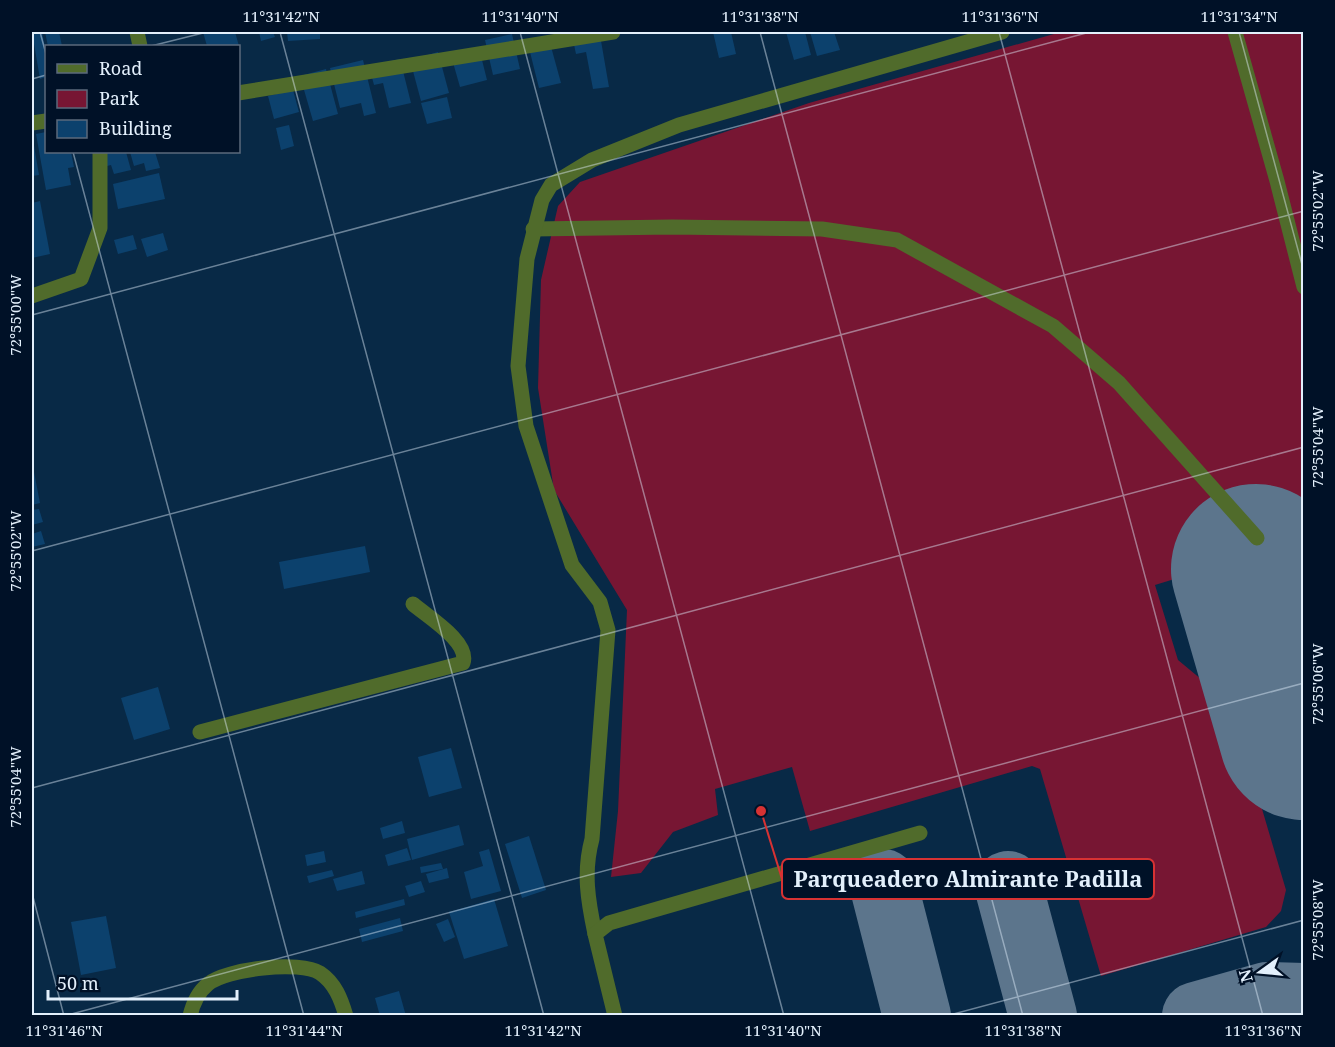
<svg xmlns="http://www.w3.org/2000/svg" width="1335" height="1047" font-family="'Noto Serif',serif">
	<style>
		.green { fill: #771633 }
		.lines { fill: none; stroke-linecap: round; stroke-linejoin: round }
		.taxiway { stroke: #5c758c; stroke-width: 68 }
		.runway { stroke: #5c758c; stroke-width: 170 }
		.building { fill: #0c416d }
		.minor { stroke: #506b2b; stroke-width: 15 }
		.ticks { fill: none; stroke: #e3f0fc; stroke-width: 1.5; stroke-opacity: 0.45 }
		.leader { fill: none; stroke: #d73233; stroke-width: 2 }
		.callout-dot { fill: #d73233; stroke: #001127; stroke-width: 2 }
		.callout { fill: #001127; stroke: #d73233; stroke-width: 2 }
		.callout-label { font-size: 22px; text-anchor: middle; font-weight: bold; fill: #e3f0fc }
		.neatline { fill: none; stroke: #e3f0fc; stroke-width: 2 }
		.ticks-label { font-size: 15px; text-anchor: middle; fill: #e3f0fc }
	</style>
	<rect width="100%" height="100%" fill="#082946"/>
	<path class="green" d="M 1061,32 L 1303,32 L 1303,548 L 1301,540 L 1155,585 L 1178,660 L 1231,704 L 1286,890 L 1281,911 L 1266,927 L 1101,976 L 1040,769 L 1032,766 L 810,831 L 792,767 L 715,789 L 718,815 L 673,832 L 641,873 L 611,877 L 618,811 L 627,610 L 554,490 L 538,388 L 541,280 L 558,206 L 580,182 L 809,103 Z"/>
	<g class="lines">
		<g class="taxiway">
			<path d="M 883,883 L 917,1016"/>
			<path d="M 1008,885 L 1043,1016"/>
			<path d="M 1196,1016 L 1267,996 L 1304,997"/>
		</g>
		<path class="runway" d="M 1256,569 L 1304,735"/>
	</g>
	<g class="building">
		<path d="M 32,32 L 42,32 L 46,53 L 46,77 L 40,79 Z"/>
		<path d="M 45,32 L 59,32 L 62,46 L 48,46 Z"/>
		<path d="M 203,32 L 235,32 L 239,46 L 207,46 Z"/>
		<path d="M 259,32 L 273,32 L 275,37 L 261,41 Z"/>
		<path d="M 287,32 L 320,32 L 320,39 L 288,41 Z"/>
		<path d="M 713,32 L 731,32 L 736,54 L 719,58 Z"/>
		<path d="M 786,32 L 805,32 L 811,55 L 794,60 Z"/>
		<path d="M 810,32 L 834,32 L 840,50 L 817,56 Z"/>
		<path d="M 512,34 L 520,69 L 493,75 L 485,40 Z"/>
		<path d="M 600,35 L 609,87 L 593,89 L 586,52 L 576,54 L 573,40 Z"/>
		<path d="M 550,43 L 561,83 L 539,88 L 529,48 Z"/>
		<path d="M 438,52 L 449,93 L 421,101 L 410,60 Z"/>
		<path d="M 480,52 L 487,80 L 460,87 L 452,59 Z"/>
		<path d="M 400,59 L 411,103 L 389,108 L 383,83 L 374,85 L 369,66 Z"/>
		<path d="M 363,60 L 376,113 L 364,116 L 361,103 L 340,108 L 330,68 Z"/>
		<path d="M 326,69 L 338,114 L 313,121 L 300,76 Z"/>
		<path d="M 293,90 L 299,112 L 274,119 L 268,96 Z"/>
		<path d="M 447,97 L 452,118 L 427,124 L 421,103 Z"/>
		<path d="M 289,125 L 294,146 L 281,150 L 276,128 Z"/>
		<path d="M 46,132 L 46,152 L 71,152 L 74,167 L 68,168 L 71,185 L 46,190 L 36,134 Z"/>
		<path d="M 32,134 L 39,175 L 32,176 Z"/>
		<path d="M 98,152 L 126,152 L 131,170 L 114,174 L 111,165 L 103,167 Z"/>
		<path d="M 130,152 L 155,152 L 160,168 L 146,171 L 144,163 L 134,166 Z"/>
		<path d="M 159,173 L 165,199 L 118,209 L 113,184 Z"/>
		<path d="M 40,201 L 50,254 L 32,258 L 32,203 Z"/>
		<path d="M 163,233 L 168,250 L 147,257 L 141,239 Z"/>
		<path d="M 133,235 L 137,249 L 118,254 L 114,240 Z"/>
		<path d="M 32,472 L 34,472 L 40,503 L 32,505 Z"/>
		<path d="M 39,509 L 43,522 L 32,525 L 32,510 Z"/>
		<path d="M 41,531 L 45,544 L 32,547 L 32,534 Z"/>
		<path d="M 365,546 L 370,572 L 284,589 L 279,562 Z"/>
		<path d="M 158,687 L 170,729 L 134,740 L 121,698 Z"/>
		<path d="M 451,748 L 462,788 L 429,797 L 418,757 Z"/>
		<path d="M 402,821 L 405,833 L 383,839 L 380,828 Z"/>
		<path d="M 459,825 L 464,845 L 412,860 L 407,839 Z"/>
		<path d="M 529,836 L 546,890 L 522,898 L 505,844 Z"/>
		<path d="M 407,848 L 411,860 L 388,866 L 385,855 Z"/>
		<path d="M 489,849 L 501,891 L 471,899 L 464,872 L 483,866 L 479,852 Z"/>
		<path d="M 324,851 L 326,862 L 307,866 L 305,855 Z"/>
		<path d="M 441,863 L 443,869 L 421,873 L 420,867 Z"/>
		<path d="M 447,868 L 449,878 L 429,883 L 426,874 Z"/>
		<path d="M 332,870 L 334,876 L 309,883 L 307,876 Z"/>
		<path d="M 362,871 L 365,884 L 337,891 L 333,879 Z"/>
		<path d="M 421,881 L 425,892 L 409,897 L 405,886 Z"/>
		<path d="M 404,899 L 405,905 L 356,918 L 355,912 Z"/>
		<path d="M 494,899 L 508,946 L 464,959 L 449,912 Z"/>
		<path d="M 106,916 L 116,968 L 81,975 L 71,922 Z"/>
		<path d="M 400,918 L 403,931 L 362,942 L 359,929 Z"/>
		<path d="M 448,919 L 455,937 L 444,942 L 436,924 Z"/>
		<path d="M 399,991 L 406,1016 L 380,1016 L 375,998 Z"/>
	</g>
	<g class="lines">
		<g class="minor">
			<path d="M 137,32 L 140,46"/>
			<path d="M 1235,32 L 1277,181 L 1304,287"/>
			<path d="M 238,93 L 613,32"/>
			<path d="M 32,123 L 46,121"/>
			<path d="M 533,229 L 672,227 L 822,229 L 897,240 L 1053,326 L 1119,383 L 1257,538"/>
			<path d="M 32,296 L 81,279 L 100,228 L 100,152"/>
			<path d="M 200,732 L 463,663 C 470,642 428,617 413,604"/>
			<path d="M 595,934 C 588,901 583,872 592,839 L 608,630 L 600,602 L 572,565 L 526,426 L 518,366 L 527,259 L 542,200 L 551,185 L 592,160 L 679,125 L 1002,32"/>
			<path d="M 190,1016 C 193,1003 198,992 208,984 C 226,969 300,960 320,973 C 335,983 341,999 346,1016"/>
			<path d="M 615,1016 L 595,934 L 609,923 L 920,833"/>
		</g>
	</g>
	<path class="ticks" d="M 40,32 L 46,54M 280,32 L 544,1016M 520,32 L 784,1016M 760,32 L 1023,1016M 999,32 L 1263,1016M 1239,32 L 1304,272M 151,46 L 207,32M 32,79 L 46,75M 73,152 L 304,1016M 32,315 L 1090,32M 32,551 L 1304,211M 32,788 L 1304,447M 32,893 L 64,1016M 64,1016 L 1304,683M 946,1016 L 1304,920"/>
	<path class="leader" d="M761 811L782 879"/>
	<circle class="callout-dot" cx="761" cy="811" r="6"/>
	<rect class="callout" x="782" y="859" width="372" height="40" rx="6"/>
	<g class="callout-label">
		<text x="968" y="887">Parqueadero Almirante Padilla</text>
	</g>
	<rect width="1335" height="1047" fill="none" stroke="#001127" stroke-width="66"/>
	<rect x="45" y="45" width="195" height="108" fill="#001127" stroke="#5b6a7c" stroke-width="1.5"/>
	<rect x="57" y="64" width="30" height="9" fill="#506b2b" stroke="#5b6a7c" stroke-width="1.5"/>
	<text x="99" y="75" font-size="18" fill="#e3f0fc">Road</text>
	<rect x="57" y="90" width="30" height="18" fill="#771633" stroke="#5b6a7c" stroke-width="1.5"/>
	<text x="99" y="105" font-size="18" fill="#e3f0fc">Park</text>
	<rect x="57" y="120" width="30" height="18" fill="#0c416d" stroke="#5b6a7c" stroke-width="1.5"/>
	<text x="99" y="135" font-size="18" fill="#e3f0fc">Building</text>
	<g transform="translate(1260 972) rotate(255)" stroke="#001127" stroke-width="4.5" paint-order="stroke">
	<path d="M0-4.5L10 22L0 15L-10 22Z" fill="#e3f0fc"/>
	<text y="-9" font-size="16" font-weight="bold" text-anchor="middle" fill="#e3f0fc">N</text>
	</g>
	<path d="M48 990v9h189v-9" fill="none" stroke="#e3f0fc" stroke-width="3"/>
	<text x="57" y="990" font-size="18" fill="#e3f0fc" stroke="#001127" stroke-width="4.5" paint-order="stroke">50 m</text>
	<rect x="33" y="33" width="1269" height="981" class="neatline"/>
	<g class="ticks-label">
		<text x="281" y="22">11°31'42"N</text>
		<text x="520" y="22">11°31'40"N</text>
		<text x="760" y="22">11°31'38"N</text>
		<text x="1000" y="22">11°31'36"N</text>
		<text x="1239" y="22">11°31'34"N</text>
		<text transform="translate(1318 211) rotate(-90)" y="5">72°55'02"W</text>
		<text transform="translate(16 315) rotate(-90)" y="5">72°55'00"W</text>
		<text transform="translate(1318 447) rotate(-90)" y="5">72°55'04"W</text>
		<text transform="translate(16 551) rotate(-90)" y="5">72°55'02"W</text>
		<text transform="translate(1318 684) rotate(-90)" y="5">72°55'06"W</text>
		<text transform="translate(16 787) rotate(-90)" y="5">72°55'04"W</text>
		<text transform="translate(1318 920) rotate(-90)" y="5">72°55'08"W</text>
		<text x="64" y="1036">11°31'46"N</text>
		<text x="304" y="1036">11°31'44"N</text>
		<text x="543" y="1036">11°31'42"N</text>
		<text x="783" y="1036">11°31'40"N</text>
		<text x="1023" y="1036">11°31'38"N</text>
		<text x="1263" y="1036">11°31'36"N</text>
	</g>
</svg>
